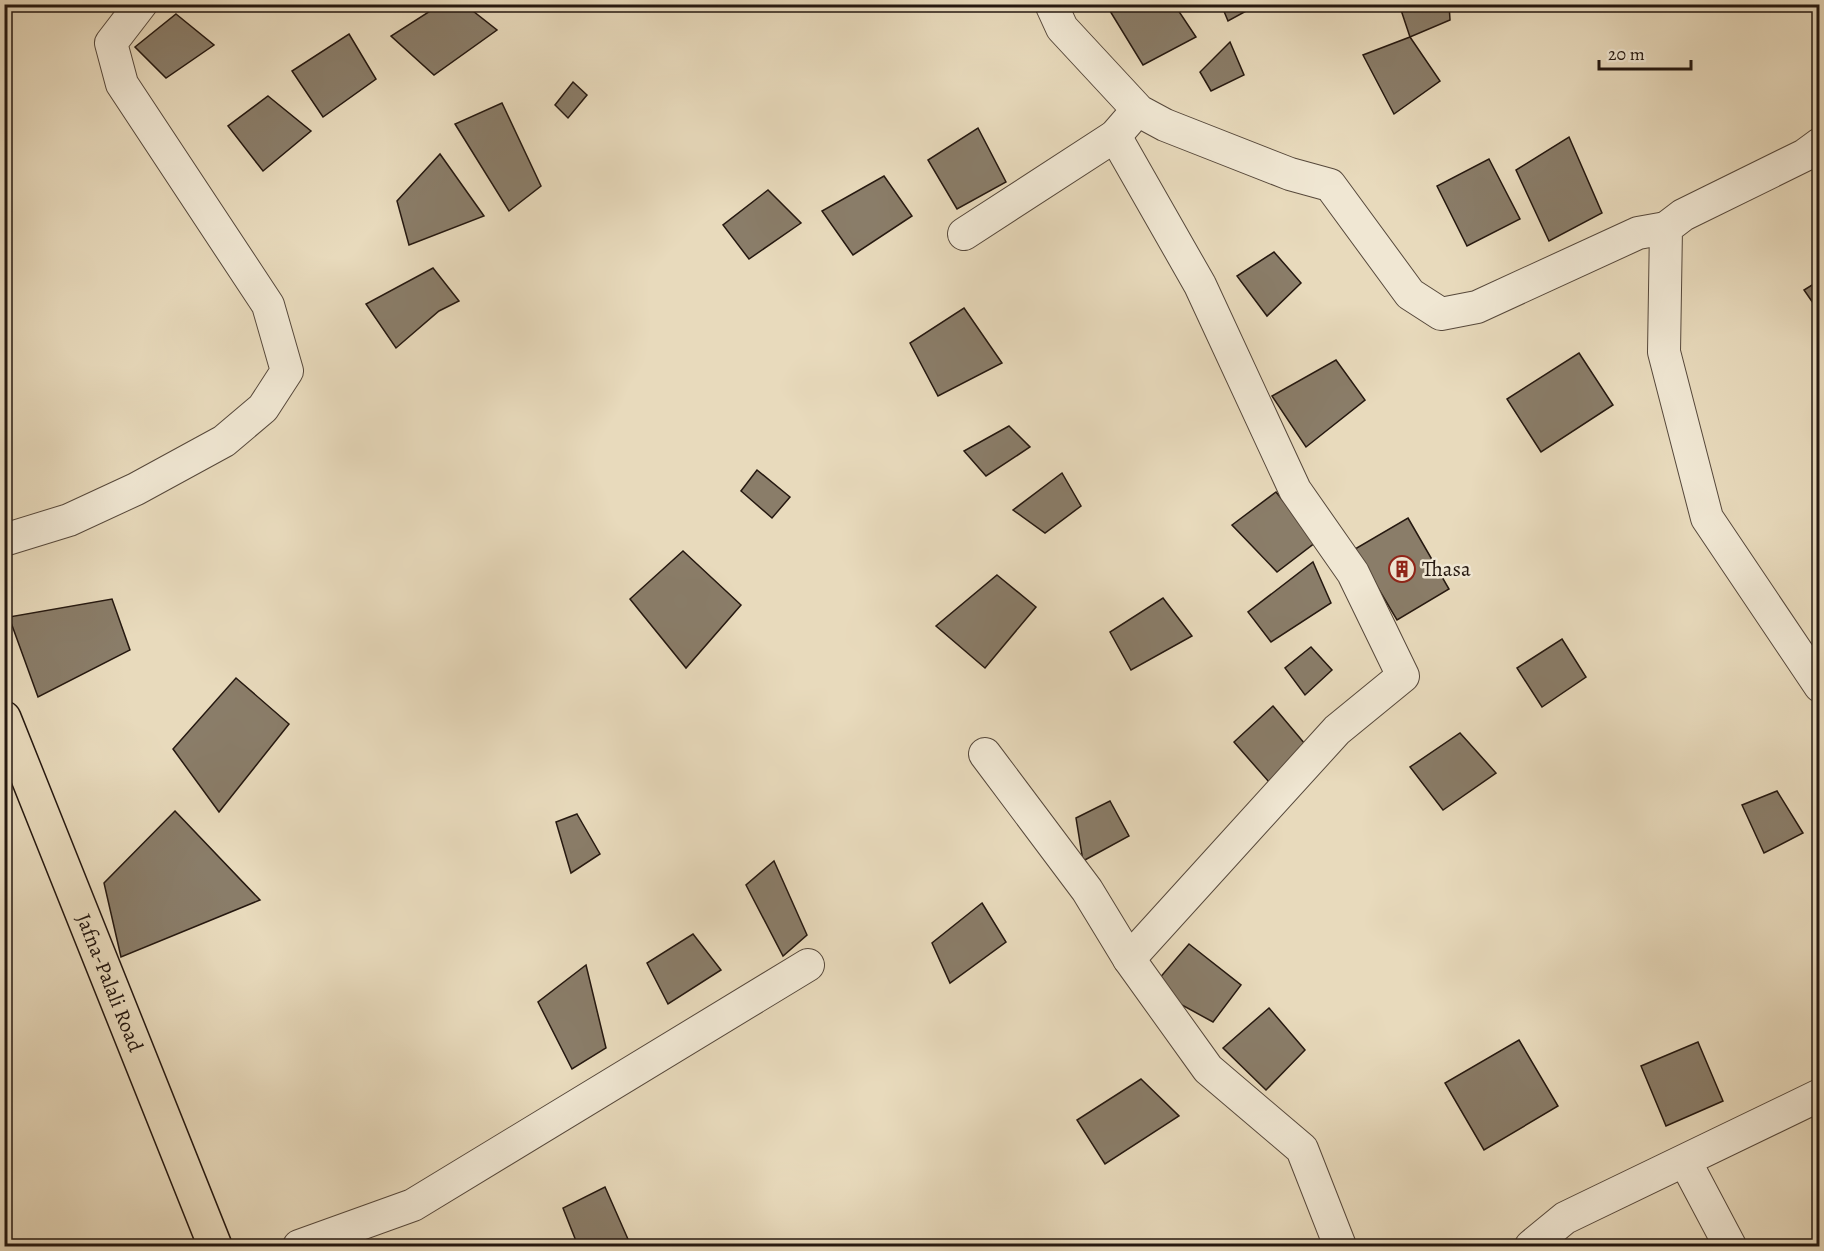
<svg xmlns="http://www.w3.org/2000/svg" width="1824" height="1251" font-family="Alegreya,serif">
	<style>
		.building { fill: #8a7d69; stroke: #251810; stroke-width: 1.5 }
		.lines { fill: none; stroke-linecap: round; stroke-linejoin: round }
		.minor-casing { stroke: #56483b; stroke-width: 34 }
		.major-casing { stroke: #251810; stroke-width: 36 }
		.minor { stroke: #f0e7d3; stroke-width: 32 }
		.major { stroke: #e8dabc; stroke-width: 33 }
		.labels { text-anchor: middle; dominant-baseline: central; stroke-width: 5; stroke-linejoin: round; paint-order: stroke }
		.poi-label { font-size: 21px; fill: #251810; stroke: #f0e7d3; text-anchor: start }
		.street-label { font-size: 21px; fill: #251810; stroke: #f0e7d3 }
	</style>
	<rect width="100%" height="100%" fill="#e8dabc"/>
	<filter id="stains"><feTurbulence type="fractalNoise" baseFrequency=".00333" numOctaves="4"/><feColorMatrix values="0 0 0 0 .2 0 0 0 0 .09 0 0 0 0 .02 0 0 0 .5 -.17"/></filter>
	<radialGradient id="worn" r=".72"><stop offset=".6" stop-color="#630" stop-opacity="0"/><stop offset="1" stop-color="#630" stop-opacity=".3"/></radialGradient>
	<g class="building">
		<path d="M 441,4 L 464,4 L 497,30 L 434,75 L 391,36 Z"/>
		<path d="M 1123,4 L 1174,4 L 1196,37 L 1143,65 L 1110,11 Z"/>
		<path d="M 1221,4 L 1259,4 L 1228,21 Z"/>
		<path d="M 1399,4 L 1449,4 L 1450,20 L 1410,37 Z"/>
		<path d="M 176,14 L 214,45 L 166,78 L 135,47 Z"/>
		<path d="M 349,34 L 376,79 L 323,117 L 292,71 Z"/>
		<path d="M 1410,37 L 1440,81 L 1394,114 L 1363,55 Z"/>
		<path d="M 1230,42 L 1244,75 L 1211,91 L 1200,72 Z"/>
		<path d="M 573,82 L 587,95 L 568,118 L 555,105 Z"/>
		<path d="M 268,96 L 311,131 L 263,171 L 228,126 Z"/>
		<path d="M 502,103 L 541,186 L 509,211 L 455,124 Z"/>
		<path d="M 978,128 L 1006,182 L 957,209 L 928,160 Z"/>
		<path d="M 1569,137 L 1602,213 L 1549,241 L 1516,170 Z"/>
		<path d="M 440,154 L 484,216 L 409,245 L 397,201 Z"/>
		<path d="M 1489,159 L 1520,219 L 1467,246 L 1437,186 Z"/>
		<path d="M 884,176 L 912,216 L 853,255 L 822,211 Z"/>
		<path d="M 768,190 L 801,223 L 749,259 L 723,225 Z"/>
		<path d="M 1274,252 L 1301,283 L 1267,316 L 1237,276 Z"/>
		<path d="M 433,268 L 459,301 L 439,311 L 396,348 L 366,304 Z"/>
		<path d="M 1820,280 L 1820,313 L 1804,290 Z"/>
		<path d="M 964,308 L 1002,363 L 938,396 L 910,343 Z"/>
		<path d="M 1579,353 L 1613,405 L 1541,452 L 1507,399 Z"/>
		<path d="M 1336,360 L 1365,400 L 1306,447 L 1272,396 Z"/>
		<path d="M 1009,426 L 1030,447 L 986,476 L 964,451 Z"/>
		<path d="M 757,470 L 790,497 L 772,518 L 741,491 Z"/>
		<path d="M 1062,473 L 1081,506 L 1045,533 L 1013,510 Z"/>
		<path d="M 1276,492 L 1316,542 L 1277,572 L 1232,525 Z"/>
		<path d="M 1408,518 L 1449,589 L 1397,620 L 1355,549 Z"/>
		<path d="M 683,551 L 741,605 L 686,668 L 630,599 Z"/>
		<path d="M 1313,562 L 1331,603 L 1271,642 L 1248,612 Z"/>
		<path d="M 997,575 L 1036,607 L 985,668 L 936,626 Z"/>
		<path d="M 1163,598 L 1192,636 L 1131,670 L 1110,632 Z"/>
		<path d="M 112,599 L 130,650 L 38,697 L 9,617 Z"/>
		<path d="M 1562,639 L 1586,677 L 1542,707 L 1517,668 Z"/>
		<path d="M 1311,647 L 1332,670 L 1305,695 L 1285,668 Z"/>
		<path d="M 236,678 L 289,724 L 219,812 L 173,749 Z"/>
		<path d="M 1273,706 L 1305,744 L 1269,782 L 1234,742 Z"/>
		<path d="M 1460,733 L 1496,773 L 1443,810 L 1410,767 Z"/>
		<path d="M 1777,791 L 1803,833 L 1764,853 L 1742,805 Z"/>
		<path d="M 1110,801 L 1129,836 L 1083,861 L 1076,818 Z"/>
		<path d="M 175,811 L 260,900 L 121,957 L 104,883 Z"/>
		<path d="M 577,814 L 600,854 L 571,873 L 556,822 Z"/>
		<path d="M 774,861 L 807,935 L 783,956 L 746,885 Z"/>
		<path d="M 982,903 L 1006,942 L 950,983 L 932,943 Z"/>
		<path d="M 693,934 L 721,970 L 668,1004 L 647,963 Z"/>
		<path d="M 1189,944 L 1241,985 L 1213,1022 L 1151,988 Z"/>
		<path d="M 586,965 L 606,1048 L 572,1069 L 538,1002 Z"/>
		<path d="M 1269,1008 L 1305,1050 L 1266,1090 L 1223,1048 Z"/>
		<path d="M 1519,1040 L 1558,1106 L 1484,1150 L 1445,1083 Z"/>
		<path d="M 1698,1042 L 1723,1101 L 1666,1126 L 1641,1066 Z"/>
		<path d="M 1141,1079 L 1179,1116 L 1105,1164 L 1077,1120 Z"/>
		<path d="M 605,1187 L 631,1246 L 578,1246 L 563,1208 Z"/>
	</g>
	<g class="lines">
		<defs>
			<g id="minor">
				<path d="M 1051,4 L 1062,28 L 1139,111 L 1165,125 L 1290,174 L 1330,185 L 1410,294 L 1441,314 L 1477,307 L 1638,233 L 1666,228"/>
				<path d="M 1115,136 L 1200,285 L 1295,490 L 1353,573 L 1403,676 L 1337,730 L 1129,959"/>
				<path d="M 1820,144 L 1805,155 L 1683,215 L 1666,228 L 1664,352 L 1707,518 L 1820,686"/>
				<path d="M 964,234 L 1115,136 L 1128,121"/>
				<path d="M 4,540 L 69,520 L 136,489 L 224,441 L 263,408 L 287,371 L 268,305 L 122,84 L 111,43 L 141,4"/>
				<path d="M 985,754 L 1087,890 L 1129,959 L 1208,1069 L 1302,1149 L 1340,1246"/>
				<path d="M 1685,1161 L 1730,1246"/>
				<path d="M 299,1246 L 413,1205 L 808,965"/>
				<path d="M 1531,1246 L 1565,1218 L 1820,1095"/>
			</g>
			<g id="major">
				<path id="s1" d="M 4,718 L 215,1246"/>
			</g>
		</defs>
		<use href="#minor" class="minor-casing"/>
		<use href="#major" class="major-casing"/>
		<use href="#minor" class="minor"/>
		<use href="#major" class="major"/>
	</g>
	<defs>
		<symbol id="building-ring" viewBox="-11 -11 22 22"><circle r="9.5" fill="#f0e7d3" stroke="#8f2418" stroke-width="1.5"/><path d="M-4-6H4V6H1V3H-1V6H-4ZM-2.5-4.3h1.7v1.8h-1.7ZM.8-4.3h1.7v1.8H.8ZM-2.5-1h1.7V.8h-1.7ZM.8-1h1.7V.8H.8Z" fill="#8f2418"/></symbol>
	</defs>
	<g fill-rule="evenodd">
		<use href="#building-ring" x="1387" y="554" width="30" height="30"/>
	</g>
	<g class="labels">
		<g class="poi-label">
			<text x="1422" y="569">Thasa</text>
		</g>
		<g class="street-label">
			<text stroke="none"><textPath href="#s1" startOffset="285">Jafna-Palali Road</textPath></text>
		</g>
	</g>
	<rect width="1824" height="1251" fill="none" stroke="#e8dabc" stroke-width="24"/>
	<rect x="6" y="6" width="1812" height="1239" fill="none" stroke="#251810" stroke-width="3"/>
	<rect x="12" y="12" width="1800" height="1227" fill="none" stroke="#251810" stroke-width="1.5"/>
	<path d="M1599 60v9h92v-9" fill="none" stroke="#251810" stroke-width="3"/>
	<text x="1608" y="60" font-size="18" fill="#251810" stroke="#f0e7d3" stroke-width="4.5" paint-order="stroke">20 m</text>
	<rect width="100%" height="100%" filter="url(#stains)"/>
	<rect width="100%" height="100%" fill="url(#worn)"/>
</svg>
